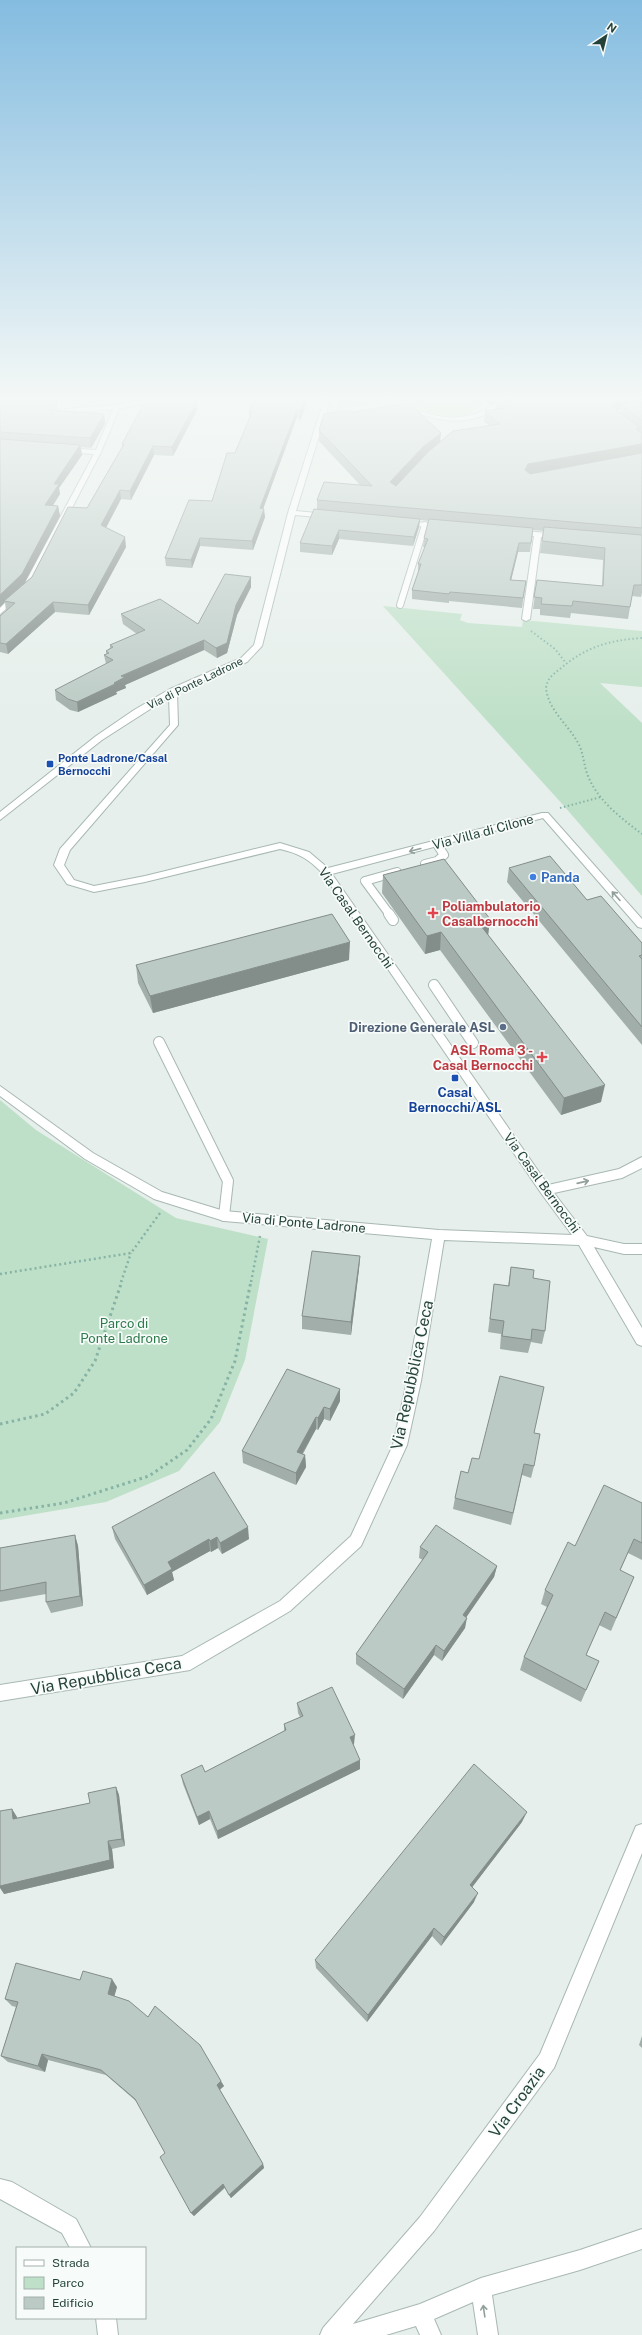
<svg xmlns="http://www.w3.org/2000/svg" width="642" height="2335" font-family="'Public Sans',sans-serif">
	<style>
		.green { fill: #bfe0c8 }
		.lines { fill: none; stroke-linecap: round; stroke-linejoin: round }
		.service-far2-casing { stroke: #a8b8b2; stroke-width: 8 }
		.service-far1-casing { stroke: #a8b8b2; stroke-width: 10 }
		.service-casing { stroke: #a8b8b2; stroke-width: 12 }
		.minor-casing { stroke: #a8b8b2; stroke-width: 2 }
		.tertiary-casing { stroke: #a8b8b2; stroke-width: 2 }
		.path-far2 { stroke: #86b3a5; stroke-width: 2; stroke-dasharray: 1.5 2.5; stroke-linecap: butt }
		.path-far1 { stroke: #86b3a5; stroke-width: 2.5; stroke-dasharray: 2 3; stroke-linecap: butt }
		.path { stroke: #86b3a5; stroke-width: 3; stroke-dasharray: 2.5 3.5; stroke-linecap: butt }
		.service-far2 { stroke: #fff; stroke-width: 6 }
		.service-far1 { stroke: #fff; stroke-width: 8 }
		.service { stroke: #fff; stroke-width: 10 }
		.minor { fill: #fff; fill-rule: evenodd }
		.tertiary { fill: #fff; fill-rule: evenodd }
		.wall { fill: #a1aea9; fill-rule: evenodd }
		.shaded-wall { fill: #838d89 }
		.building { fill: #bbcac4; stroke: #838d89 }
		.oneway { stroke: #92a09c }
		.transit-dot { fill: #1a4fb4; stroke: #f7fbf9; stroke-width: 1.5 }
		.shop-dot { fill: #3f7fe0; stroke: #f7fbf9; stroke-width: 1.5 }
		.health-dot { fill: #e0444e; stroke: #f7fbf9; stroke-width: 1.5 }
		.service-dot { fill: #5c6f8a; stroke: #f7fbf9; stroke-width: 1.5 }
		.labels { text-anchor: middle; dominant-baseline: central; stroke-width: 3.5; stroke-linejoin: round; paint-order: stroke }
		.far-street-label { font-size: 11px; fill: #24423a; stroke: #f7fbf9 }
		.far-transit-label { font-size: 11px; font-weight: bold; fill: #164399; stroke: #f7fbf9; text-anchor: start }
		.street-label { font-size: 13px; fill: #24423a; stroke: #f7fbf9 }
		.shop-label { font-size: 13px; font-weight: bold; fill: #366cbe; stroke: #f7fbf9; text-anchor: start }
		.health-label { font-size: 13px; font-weight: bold; fill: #be3a42; stroke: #f7fbf9; text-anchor: start }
		.service-label { font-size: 13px; font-weight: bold; fill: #4e5e75; stroke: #f7fbf9; text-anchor: end }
		.transit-label { font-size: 13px; font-weight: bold; fill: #164399; stroke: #f7fbf9 }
		.park-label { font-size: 13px; fill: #2d7a4b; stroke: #f7fbf9 }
		.near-street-label { font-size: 16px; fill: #24423a; stroke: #f7fbf9 }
	</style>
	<rect width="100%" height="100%" fill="#e6efeb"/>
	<g class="green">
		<path d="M 339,397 L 376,397 L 382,402 L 337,410 Z"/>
		<path d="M 400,397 L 480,397 L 482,404 C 477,407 470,414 464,416 C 442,421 418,410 400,397 Z"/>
		<path d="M 383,606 L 462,614 L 460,620 L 468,623 L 522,627 L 523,620 L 642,631 L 642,687 L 600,683 L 642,723 L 642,896 L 564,806 Z"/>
		<path d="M 0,1100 L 36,1130 L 176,1218 L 268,1239 L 245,1360 L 220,1422 L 179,1471 L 106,1502 L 0,1520 Z"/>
	</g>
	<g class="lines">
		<defs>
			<path id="service-far2" d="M 400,605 L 425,525"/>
			<g id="service-far1">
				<path d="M 425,864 L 437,861 L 444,855 L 437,844"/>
				<path d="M 390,915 L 365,881 L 397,872"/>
			</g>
			<g id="service">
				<path d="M 389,914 L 393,920"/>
				<path d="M 434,985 L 473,1043"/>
				<path d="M 159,1042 L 228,1181 L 224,1216"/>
			</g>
			<g id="minor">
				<path d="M 325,397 L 331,397 L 296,511 L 327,514 L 331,516 L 327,518 L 295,515 L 262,646 L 247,662 L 177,692 L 178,725 L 70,850 L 64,865 L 74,880 L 94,886 L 145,876 L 280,843 L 309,852 L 328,868 L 542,813 L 548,813 L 642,919 L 642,928 L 638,927 L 543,818 L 332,874 L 548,1185 L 619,1169 L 642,1157 L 642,1168 L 622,1178 L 554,1193 L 587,1236 L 624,1244 L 642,1244 L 642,1254 L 624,1254 L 594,1247 L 642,1328 L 642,1346 L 637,1344 L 579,1245 L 444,1240 L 421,1381 L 407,1445 L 361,1546 L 290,1611 L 190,1670 L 0,1701 L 0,1685 L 182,1656 L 280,1601 L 351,1536 L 393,1445 L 407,1381 L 432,1239 L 224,1221 L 154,1199 L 85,1159 L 0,1096 L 0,1086 L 93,1153 L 162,1192 L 224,1211 L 439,1230 L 572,1235 L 541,1193 L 323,874 C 310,860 299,853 280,849 L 145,882 L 94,892 L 67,884 L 54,865 L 60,849 L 170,725 L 169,697 L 102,740 L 0,820 L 0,812 L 96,736 L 134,710 L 170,689 L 241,658 L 254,645 L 288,513 Z"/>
				<path d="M 383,397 L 390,397 C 417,414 453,425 483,411 C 493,406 502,397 513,397 C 508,403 500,407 493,411 C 463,427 437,421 407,409 C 399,406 389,403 383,397 Z"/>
				<path d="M 117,405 L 120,407 L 101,452 L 34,581 L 27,583 L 26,581 L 94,454 L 65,452 L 62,450 L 65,448 L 96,450 L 114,407 Z"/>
				<path d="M 642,405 L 642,409 L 620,413 L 619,416 L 642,435 L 642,440 L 612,416 L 616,411 Z"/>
				<path d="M 400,521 L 443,524 L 447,526 L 443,528 L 403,525 L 399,523 Z"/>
				<path d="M 514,530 L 558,534 L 562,536 L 558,538 L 541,537 L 530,619 L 526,621 L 522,619 L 534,536 L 514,534 Z"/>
				<path d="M 14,594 L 21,596 L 0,614 L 0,608 Z"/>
				<path d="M 642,1824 L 642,1853 L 554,2068 L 434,2231 L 353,2324 L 420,2304 L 481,2278 L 580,2250 L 642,2229 L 642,2249 L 580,2270 L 492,2295 L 498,2335 L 478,2335 L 473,2302 L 434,2319 L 441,2335 L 420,2335 L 416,2326 L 386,2335 L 320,2335 L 323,2328 L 420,2217 L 540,2054 L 636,1826 Z"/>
				<path d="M 0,2179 L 12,2182 L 76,2219 L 91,2248 L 70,2248 L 62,2233 L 0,2199 Z"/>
				<path d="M 96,2318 L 116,2318 L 118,2335 L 98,2335 Z"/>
			</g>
			<path id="tertiary" d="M 167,397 L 181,397 L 117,409 L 52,414 L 49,412 L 52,410 L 117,405 Z"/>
		</defs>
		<use href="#service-far2" class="service-far2-casing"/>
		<use href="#service-far1" class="service-far1-casing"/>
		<use href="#service" class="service-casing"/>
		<use href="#minor" class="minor-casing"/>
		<use href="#tertiary" class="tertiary-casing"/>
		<g class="path-far2">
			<path d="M 531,631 L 555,649 L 566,663"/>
			<path d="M 642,638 C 610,640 585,647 560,669 C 553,674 547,679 546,688 C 548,709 567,724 577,741 C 584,752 583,764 588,776 C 598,801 621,818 642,834"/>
			<path d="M 560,808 L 601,797"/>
		</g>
		<g class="path-far1">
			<path d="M 0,1274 L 131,1253 L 160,1213"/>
			<path d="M 121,1282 L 131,1253"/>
			<path d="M 251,1282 L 260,1236"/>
		</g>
		<g class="path">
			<path d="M 0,1424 L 45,1414 L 74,1393 L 95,1361 L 122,1281"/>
			<path d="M 0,1513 L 64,1503 L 149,1476 L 187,1450 L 211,1419 L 235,1361 L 251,1281"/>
		</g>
		<use href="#service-far2" class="service-far2"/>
		<use href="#service-far1" class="service-far1"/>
		<use href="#service" class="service"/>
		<use href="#minor" class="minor"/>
		<use href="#tertiary" class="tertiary"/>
	</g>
	<g class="wall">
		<path d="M 0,397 L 58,397 L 56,408 L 53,408 L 54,410 L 104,414 L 105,424 L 91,448 L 81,447 L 82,455 L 59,488 L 60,494 L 53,505 L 58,506 L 60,516 L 24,584 L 32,577 L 87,508 L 122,448 L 122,444 L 197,410 L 173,456 L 154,455 L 131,500 L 121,499 L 106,528 L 126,547 L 89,615 L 55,612 L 8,654 L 0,652 L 0,616 L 6,611 L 5,602 L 0,607 Z"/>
		<path d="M 116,397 L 125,397 L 121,403 Z"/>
		<path d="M 256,397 L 309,397 L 300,421 L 297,417 L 263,509 L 265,517 L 253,550 L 200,546 L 192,568 L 166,566 L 165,558 L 212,501 L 235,453 L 249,420 L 249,412 Z"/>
		<path d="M 480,397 L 642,397 L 642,433 L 640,432 L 642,433 L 642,593 L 641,597 L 632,596 L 628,619 L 571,613 L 570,618 L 540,615 L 540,609 L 533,609 L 537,580 L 602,586 L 603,560 L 540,553 L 543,531 L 533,530 L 530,552 L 518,552 L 511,580 L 526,581 L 522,608 L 449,601 L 449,603 L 412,599 L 412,590 L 418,573 L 418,564 L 425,547 L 423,547 L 424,538 L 429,521 L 420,520 L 419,527 L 413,546 L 339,539 L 332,555 L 300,552 L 300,543 L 317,510 L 317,500 L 360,485 L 319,441 L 319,430 L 352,412 L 440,442 L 489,425 L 484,422 L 485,411 L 495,409 L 496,402 L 490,405 ZM 622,408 L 621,413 L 617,409 Z"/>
		<path d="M 251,577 L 251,587 L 237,615 L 227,653 L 217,658 L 204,650 L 125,685 L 126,688 L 116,692 L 117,694 L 78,712 L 70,710 L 56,700 L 55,690 L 106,664 L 104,655 L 106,654 L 106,651 L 110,648 L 110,645 L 137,634 L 123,624 L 121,614 L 198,624 Z"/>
		<path d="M 509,868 L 587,900 L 642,943 L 642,1045 L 507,882 Z"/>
		<path d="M 383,875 L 490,919 L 488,935 L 601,1102 L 561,1115 L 440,950 L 425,954 L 382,893 Z"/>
		<path d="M 349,960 L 153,1013 L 138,983 L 136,965 Z"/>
		<path d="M 360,1256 L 359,1269 L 351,1335 L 302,1329 L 302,1316 Z"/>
		<path d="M 511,1267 L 533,1278 L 545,1331 L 542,1344 L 531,1342 L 528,1353 L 500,1349 L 501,1334 L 488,1332 L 494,1284 L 508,1286 Z"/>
		<path d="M 340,1389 L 340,1401 L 330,1421 L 324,1419 L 318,1430 L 316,1429 L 303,1454 L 305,1455 L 306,1467 L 296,1485 L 243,1463 L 242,1451 Z"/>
		<path d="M 534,1433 L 534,1466 L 531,1478 L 522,1475 L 511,1525 L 453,1509 L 455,1498 L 468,1473 L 479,1459 Z"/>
		<path d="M 642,1503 L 642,1560 L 628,1553 L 620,1571 L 634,1577 L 611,1631 L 599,1625 L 586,1655 L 599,1661 L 581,1702 L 520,1670 L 524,1657 L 547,1607 L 541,1604 L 545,1590 L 575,1546 Z"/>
		<path d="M 112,1527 L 249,1539 L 222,1554 L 218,1548 L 211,1552 L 210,1551 L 172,1572 L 174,1580 L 147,1595 L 115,1539 Z"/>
		<path d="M 75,1535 L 78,1546 L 83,1606 L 51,1613 L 46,1602 L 46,1594 L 0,1602 L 0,1548 Z"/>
		<path d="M 420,1547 L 497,1566 L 494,1577 L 466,1617 L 465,1628 L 442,1661 L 434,1655 L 403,1699 L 356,1664 L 356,1654 L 423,1560 L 419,1558 Z"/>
		<path d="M 297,1703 L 354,1744 L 353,1745 L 360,1769 L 218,1839 L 210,1819 L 199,1825 L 183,1784 L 181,1775 L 205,1772 L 284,1731 L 284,1724 L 300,1717 L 298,1713 Z"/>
		<path d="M 116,1787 L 119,1795 L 125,1846 L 112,1849 L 114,1868 L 4,1894 L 12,1809 L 17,1818 L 90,1803 Z"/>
		<path d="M 522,1822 L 472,1887 L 474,1902 L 441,1946 L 432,1936 L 367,2022 L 316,1968 L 315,1960 Z"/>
		<path d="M 80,1980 L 117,1987 L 114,1996 L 224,2086 L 220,2090 L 263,2164 L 264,2168 L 231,2198 L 225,2188 L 194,2216 L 191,2213 L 165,2153 L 137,2102 L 106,2075 L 48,2060 L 45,2072 L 8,2062 L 1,2056 L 16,2007 L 12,2006 L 5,1999 Z"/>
		<path d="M 642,2036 L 642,2048 L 639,2045 Z"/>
	</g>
	<g class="shaded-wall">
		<path d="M 55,397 L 58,397 L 56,408 L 54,398 Z"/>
		<path d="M 120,397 L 125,397 L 121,403 Z"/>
		<path d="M 306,397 L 309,397 L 300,421 L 300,413 Z"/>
		<path d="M 490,397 L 505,397 L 496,400 L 496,402 L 490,405 Z"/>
		<path d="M 626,397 L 642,397 L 642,402 L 622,405 L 622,408 L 616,410 L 612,406 L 617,399 Z"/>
		<path d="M 197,401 L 197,410 L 173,456 L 172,447 Z"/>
		<path d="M 297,409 L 297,417 L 260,517 L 260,508 Z"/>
		<path d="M 104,414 L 105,424 L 91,448 L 90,438 Z"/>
		<path d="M 441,433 L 440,444 L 390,493 L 390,482 L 423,447 Z"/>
		<path d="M 642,444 L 642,454 L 527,475 L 525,470 L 528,464 Z"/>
		<path d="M 80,445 L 82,455 L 59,488 L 60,494 L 47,515 L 45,505 L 54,484 Z"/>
		<path d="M 153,446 L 154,455 L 131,500 L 130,491 Z"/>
		<path d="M 120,490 L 121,499 L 102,535 L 101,525 Z"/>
		<path d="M 58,506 L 60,516 L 24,584 L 4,601 L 5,602 L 0,607 L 0,595 Z"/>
		<path d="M 264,509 L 265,517 L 253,550 L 252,541 Z"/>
		<path d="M 420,519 L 419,527 L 413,546 L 414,537 Z"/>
		<path d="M 339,530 L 339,539 L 332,555 L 332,546 Z"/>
		<path d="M 125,537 L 126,547 L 89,615 L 88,605 Z"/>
		<path d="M 200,538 L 200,546 L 192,568 L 191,560 Z"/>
		<path d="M 519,543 L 518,552 L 509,589 L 510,580 Z"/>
		<path d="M 251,577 L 251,587 L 237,615 L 227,653 L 217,658 L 216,648 L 236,605 Z"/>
		<path d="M 53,602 L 55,612 L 8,654 L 6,644 Z"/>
		<path d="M 204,640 L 204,650 L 125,685 L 126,688 L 116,692 L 117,694 L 78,712 L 77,702 L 114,683 L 121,676 Z"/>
		<path d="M 490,919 L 488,936 L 478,922 Z"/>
		<path d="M 441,932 L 440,950 L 425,954 L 427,936 Z"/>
		<path d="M 350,942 L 349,960 L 153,1013 L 150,996 Z"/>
		<path d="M 605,1085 L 601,1102 L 561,1115 L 564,1098 Z"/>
		<path d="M 360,1256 L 359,1269 L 351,1335 L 351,1322 Z"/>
		<path d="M 340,1389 L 340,1401 L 330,1421 L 330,1409 Z"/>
		<path d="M 324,1407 L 324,1419 L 318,1430 L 318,1418 Z"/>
		<path d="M 316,1417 L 316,1429 L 297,1463 L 297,1452 Z"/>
		<path d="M 305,1455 L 306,1467 L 296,1485 L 296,1473 Z"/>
		<path d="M 248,1527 L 249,1539 L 222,1554 L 220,1543 Z"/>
		<path d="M 75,1535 L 78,1546 L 83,1606 L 80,1596 Z"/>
		<path d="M 217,1537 L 218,1548 L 211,1552 L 210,1541 Z"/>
		<path d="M 209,1539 L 210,1551 L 172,1572 L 174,1580 L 147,1595 L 144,1585 L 168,1562 Z"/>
		<path d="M 497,1566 L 494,1577 L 461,1625 L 463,1615 Z"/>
		<path d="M 467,1618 L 465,1628 L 442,1661 L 444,1651 Z"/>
		<path d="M 436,1645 L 434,1655 L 403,1699 L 404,1689 Z"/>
		<path d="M 355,1735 L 354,1744 L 350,1747 L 350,1737 Z"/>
		<path d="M 360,1760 L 360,1769 L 218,1839 L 217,1831 Z"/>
		<path d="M 116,1787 L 119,1795 L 125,1846 L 122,1839 Z"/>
		<path d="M 12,1809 L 17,1817 L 18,1827 L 13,1819 Z"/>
		<path d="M 209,1811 L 210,1819 L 199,1825 L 197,1817 Z"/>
		<path d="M 527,1812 L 522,1822 L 467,1894 L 470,1885 Z"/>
		<path d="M 108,1841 L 112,1849 L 114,1868 L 4,1894 L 0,1888 L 0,1886 Z"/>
		<path d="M 478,1893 L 474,1902 L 441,1946 L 444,1937 Z"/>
		<path d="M 434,1928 L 432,1936 L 367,2022 L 368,2015 Z"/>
		<path d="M 112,1979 L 117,1987 L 113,2001 L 108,1994 Z"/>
		<path d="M 42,2054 L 48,2060 L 45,2072 L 38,2066 Z"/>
		<path d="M 221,2081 L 224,2086 L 219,2090 L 217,2085 Z"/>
		<path d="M 263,2164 L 264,2168 L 231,2198 L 229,2195 Z"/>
		<path d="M 223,2184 L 225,2187 L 194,2216 L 191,2213 Z"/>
	</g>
	<g class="building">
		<path d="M 0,397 L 55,397 L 54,398 L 0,398 Z"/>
		<path d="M 147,397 L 191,397 L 197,401 L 172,447 L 153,446 L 130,491 L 120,490 L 101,525 L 125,537 L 88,605 L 53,602 L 6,644 L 0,643 L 0,616 L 15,603 L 4,601 L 32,577 L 68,507 L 87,508 L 124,444 L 122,444 Z"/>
		<path d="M 256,397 L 306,397 L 300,413 L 297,409 L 260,508 L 264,509 L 252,541 L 200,538 L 191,560 L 165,558 L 189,500 L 212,501 L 227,453 L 235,453 L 252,412 L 249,412 Z"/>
		<path d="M 500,397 L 626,397 L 617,399 L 612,406 L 640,428 L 636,429 L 642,433 L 642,444 L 528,464 L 525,470 L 530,474 L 642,453 L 642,528 L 317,500 L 324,482 L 372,486 L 319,430 L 324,414 L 350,410 L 352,412 L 409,403 L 441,433 L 423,447 L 390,482 L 396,486 L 429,451 L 453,431 L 500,424 L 485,411 L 505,408 L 496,400 Z"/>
		<path d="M 642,400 L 642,421 L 622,405 Z"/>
		<path d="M 0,405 L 53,405 L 52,410 L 104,414 L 90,438 L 0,432 Z"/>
		<path d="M 0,439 L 80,445 L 54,484 L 59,484 L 45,505 L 58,506 L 22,574 L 0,595 Z"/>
		<path d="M 314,509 L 420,519 L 414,537 L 339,530 L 332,546 L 300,543 Z"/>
		<path d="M 429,519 L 533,528 L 531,543 L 519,543 L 510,580 L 526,581 L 523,598 L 450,592 L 449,594 L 412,590 L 421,564 L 418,564 L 428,539 L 424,538 Z"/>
		<path d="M 544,527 L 642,535 L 642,585 L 634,585 L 630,607 L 573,601 L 572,606 L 541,604 L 542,598 L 534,597 L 537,580 L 603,586 L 605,548 L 542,541 Z"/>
		<path d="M 225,574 L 251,577 L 236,605 L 227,643 L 216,648 L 204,640 L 121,676 L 125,677 L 114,683 L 115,684 L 77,702 L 68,699 L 55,690 L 113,660 L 104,655 L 109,653 L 106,651 L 113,647 L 110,645 L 145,630 L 121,614 L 160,599 L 198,624 Z"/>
		<path d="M 550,856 L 587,900 L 601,896 L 642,943 L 642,955 L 639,956 L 642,959 L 642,1027 L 509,868 Z"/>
		<path d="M 444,859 L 490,919 L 478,922 L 605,1085 L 564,1098 L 441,932 L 427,936 L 383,875 Z"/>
		<path d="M 332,914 L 350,942 L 150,996 L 136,965 Z"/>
		<path d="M 312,1251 L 360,1256 L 351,1322 L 302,1316 Z"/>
		<path d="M 511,1267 L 534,1270 L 533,1278 L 550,1281 L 545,1331 L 532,1329 L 531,1340 L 502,1336 L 504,1321 L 490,1319 L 494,1284 L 509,1286 Z"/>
		<path d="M 287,1369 L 340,1389 L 330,1409 L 324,1407 L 318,1418 L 316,1417 L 297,1452 L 305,1455 L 296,1473 L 242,1451 Z"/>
		<path d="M 500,1376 L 544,1387 L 534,1433 L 540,1434 L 534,1466 L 524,1464 L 513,1513 L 455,1498 L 461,1471 L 468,1473 L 472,1458 L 479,1459 Z"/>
		<path d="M 214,1472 L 248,1527 L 220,1543 L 217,1537 L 210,1541 L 209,1539 L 168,1562 L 172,1569 L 144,1585 L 112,1527 Z"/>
		<path d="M 604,1485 L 642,1503 L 642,1543 L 634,1539 L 620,1570 L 634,1577 L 616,1618 L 605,1612 L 586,1655 L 599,1661 L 586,1690 L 524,1657 L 553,1595 L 545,1590 L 568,1542 L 575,1546 Z"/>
		<path d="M 436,1525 L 497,1566 L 463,1615 L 467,1618 L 444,1651 L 436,1645 L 404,1689 L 356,1654 L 428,1552 L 420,1547 Z"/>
		<path d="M 75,1535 L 80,1596 L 46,1602 L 46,1582 L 0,1591 L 0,1548 Z"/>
		<path d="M 332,1687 L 355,1735 L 350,1737 L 360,1760 L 217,1831 L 209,1811 L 197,1817 L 181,1775 L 202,1765 L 205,1772 L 286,1730 L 284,1724 L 303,1716 L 297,1703 Z"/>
		<path d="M 474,1764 L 527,1812 L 470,1885 L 478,1893 L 444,1937 L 434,1928 L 368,2015 L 315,1960 Z"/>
		<path d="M 116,1787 L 122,1839 L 108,1841 L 110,1860 L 0,1886 L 0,1811 L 12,1809 L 13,1819 L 90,1803 L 88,1793 Z"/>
		<path d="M 16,1963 L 80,1980 L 83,1971 L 112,1979 L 108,1994 L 129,2001 L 148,2017 L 155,2006 L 200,2045 L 221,2081 L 217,2085 L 263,2164 L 229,2195 L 223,2184 L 191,2213 L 160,2157 L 165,2153 L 135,2099 L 101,2070 L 42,2054 L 38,2066 L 1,2056 L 18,2002 L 5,1999 Z"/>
	</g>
	<defs><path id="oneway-shaft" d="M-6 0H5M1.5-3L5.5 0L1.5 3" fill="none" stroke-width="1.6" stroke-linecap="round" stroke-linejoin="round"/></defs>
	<g class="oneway">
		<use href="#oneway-shaft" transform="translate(415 850) rotate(165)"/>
		<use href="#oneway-shaft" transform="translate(616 896) rotate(-132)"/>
		<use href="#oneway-shaft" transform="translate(583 1182) rotate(-13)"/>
		<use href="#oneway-shaft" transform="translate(484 2311) rotate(-98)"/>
	</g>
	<linearGradient id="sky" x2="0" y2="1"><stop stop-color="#84bce0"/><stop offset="0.55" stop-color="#f4f8f6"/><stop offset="1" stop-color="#f4f8f6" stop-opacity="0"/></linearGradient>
	<rect width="642" height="724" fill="url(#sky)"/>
	<g class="transit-dot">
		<rect x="46" y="760" width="8" height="8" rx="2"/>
		<rect x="451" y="1074" width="8" height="8" rx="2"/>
	</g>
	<circle class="shop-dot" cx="533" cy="877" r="4"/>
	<g class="health-dot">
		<path d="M431 907h4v4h4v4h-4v4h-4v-4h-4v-4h4z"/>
		<path d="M540 1051h4v4h4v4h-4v4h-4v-4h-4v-4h4z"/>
	</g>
	<circle class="service-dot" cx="503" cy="1027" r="4"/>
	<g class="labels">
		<g class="far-street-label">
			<text transform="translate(195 683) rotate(-26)">Via di Ponte Ladrone</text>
		</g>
		<g class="far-transit-label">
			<text x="58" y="758">Ponte Ladrone/Casal<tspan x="58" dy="13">Bernocchi</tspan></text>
		</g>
		<g class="street-label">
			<text transform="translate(483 832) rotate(-15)">Via Villa di Cilone</text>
			<text transform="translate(356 918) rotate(55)">Via Casal Bernocchi</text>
			<text transform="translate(542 1183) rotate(54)">Via Casal Bernocchi</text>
			<text transform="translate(304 1223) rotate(5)">Via di Ponte Ladrone</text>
		</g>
		<g class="shop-label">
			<text x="541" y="877">Panda</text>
		</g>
		<g class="health-label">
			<text x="442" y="906">Poliambulatorio<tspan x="442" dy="15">Casalbernocchi</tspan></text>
			<text x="533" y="1050" text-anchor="end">ASL Roma 3 -<tspan x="533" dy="15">Casal Bernocchi</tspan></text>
		</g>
		<g class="service-label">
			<text x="495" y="1027">Direzione Generale ASL</text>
		</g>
		<g class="transit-label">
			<text x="455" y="1092">Casal<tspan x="455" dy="15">Bernocchi/ASL</tspan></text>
		</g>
		<g class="park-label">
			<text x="124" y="1323">Parco di<tspan x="124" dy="15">Ponte Ladrone</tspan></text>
		</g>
		<g class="near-street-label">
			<text transform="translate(412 1375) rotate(-78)">Via Repubblica Ceca</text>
			<text transform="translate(106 1676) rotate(-10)">Via Repubblica Ceca</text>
			<text transform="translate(517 2102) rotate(-54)">Via Croazia</text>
		</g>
	</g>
	<rect x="16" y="2247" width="130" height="72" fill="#f7fbf9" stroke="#a3b1ad"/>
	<rect x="24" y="2260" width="20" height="6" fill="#ffffff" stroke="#a3b1ad"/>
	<text x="52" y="2267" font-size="12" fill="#24423a">Strada</text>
	<rect x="24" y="2277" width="20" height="12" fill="#bfe0c8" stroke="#a3b1ad"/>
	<text x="52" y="2287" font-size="12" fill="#24423a">Parco</text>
	<rect x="24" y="2297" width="20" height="12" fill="#bbcac4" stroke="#a3b1ad"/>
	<text x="52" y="2307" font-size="12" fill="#24423a">Edificio</text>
	<g transform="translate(606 36) rotate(35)" stroke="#f7fbf9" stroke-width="3" paint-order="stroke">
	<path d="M0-3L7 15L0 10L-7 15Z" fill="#24423a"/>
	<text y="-6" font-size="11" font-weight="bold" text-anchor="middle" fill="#24423a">N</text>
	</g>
</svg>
